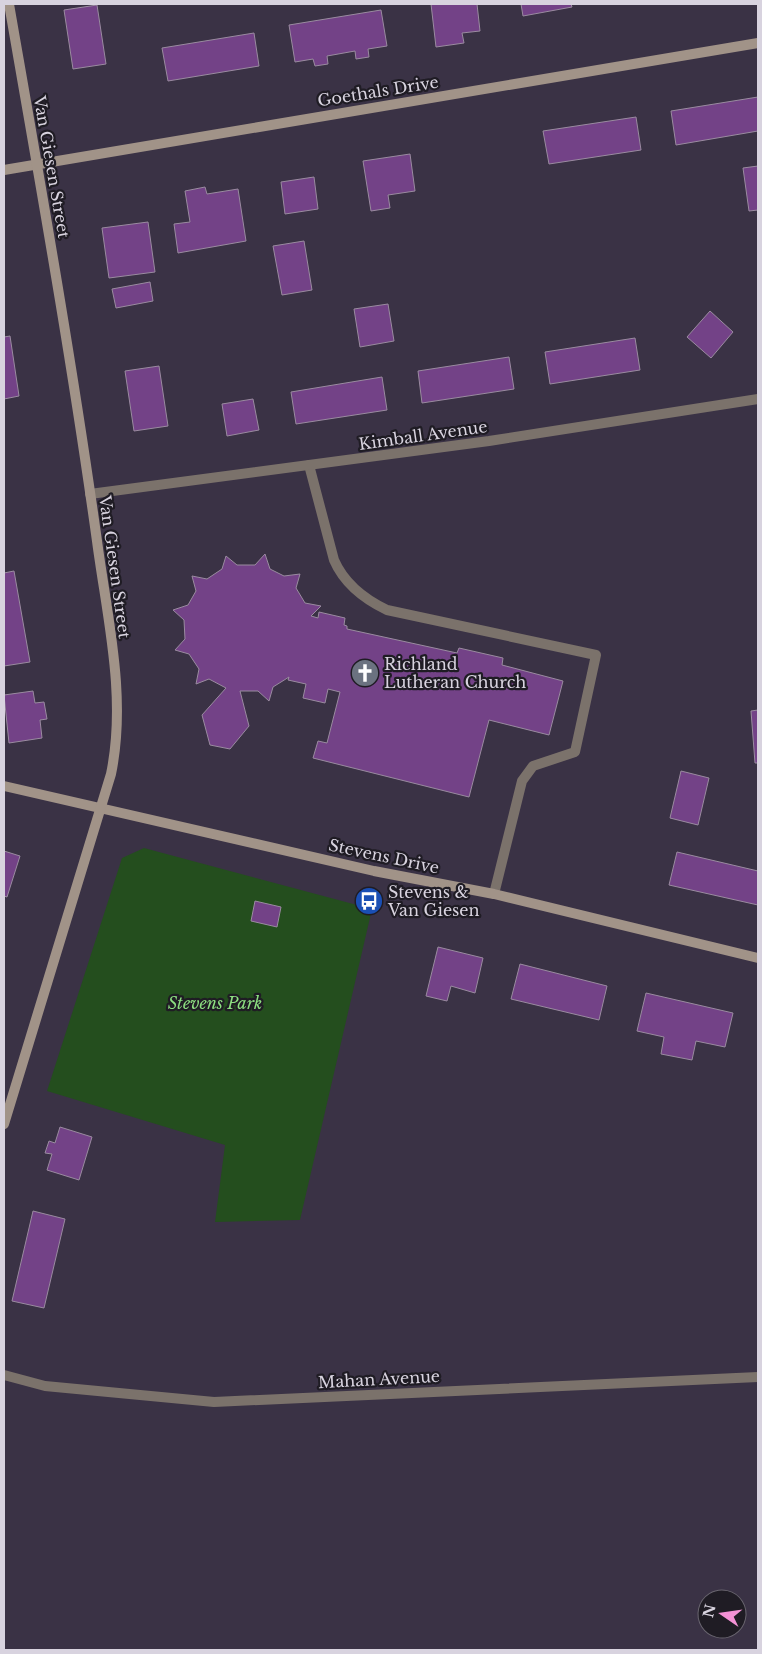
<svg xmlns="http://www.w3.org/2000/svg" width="762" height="1654" font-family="'Libre Baskerville',serif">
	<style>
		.green { fill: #244e1e }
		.building { fill: #734287; stroke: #9a8ba0 }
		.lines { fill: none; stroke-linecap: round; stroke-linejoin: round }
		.lane { stroke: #7b726b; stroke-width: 10 }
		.street { stroke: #7b726b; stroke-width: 10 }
		.secondary { stroke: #a19388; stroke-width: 10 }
		.labels { text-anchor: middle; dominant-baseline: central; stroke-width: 4.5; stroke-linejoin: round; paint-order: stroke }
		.street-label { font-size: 16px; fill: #d8d3df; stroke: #1f1c24 }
		.poi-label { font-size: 16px; fill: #d8d3df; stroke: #1f1c24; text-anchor: start }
		.park-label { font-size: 16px; font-style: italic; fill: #8de081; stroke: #1f1c24 }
	</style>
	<rect width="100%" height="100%" fill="#3a3245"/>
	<path class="green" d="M 144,848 L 372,909 L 300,1220 L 215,1222 L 225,1145 L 47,1091 L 122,858 Z"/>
	<g class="building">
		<path d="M 431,4 L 477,4 L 480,31 L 462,33 L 464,43 L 436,47 Z"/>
		<path d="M 521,4 L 571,4 L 572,7 L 523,16 Z"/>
		<path d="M 97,5 L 106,64 L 73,69 L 64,10 Z"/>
		<path d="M 381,10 L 387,46 L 368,49 L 369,57 L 356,59 L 355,51 L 327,56 L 328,64 L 315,66 L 313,59 L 295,62 L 289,25 Z"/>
		<path d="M 254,33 L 259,66 L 168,81 L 162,48 Z"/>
		<path d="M 758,97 L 758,131 L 676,145 L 671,111 Z"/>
		<path d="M 636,117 L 641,150 L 549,164 L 543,131 Z"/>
		<path d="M 410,154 L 415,191 L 388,195 L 390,208 L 371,211 L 363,161 Z"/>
		<path d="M 758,166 L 758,210 L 749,211 L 743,168 Z"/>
		<path d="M 314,177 L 318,209 L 285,214 L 281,182 Z"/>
		<path d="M 205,187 L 207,194 L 238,189 L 246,241 L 178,253 L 174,224 L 190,222 L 185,191 Z"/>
		<path d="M 148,222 L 155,272 L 109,278 L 102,228 Z"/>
		<path d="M 304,241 L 312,290 L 282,295 L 273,246 Z"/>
		<path d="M 150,282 L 153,301 L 116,308 L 112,289 Z"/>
		<path d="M 388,304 L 394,341 L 360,347 L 354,309 Z"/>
		<path d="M 710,311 L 733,332 L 711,358 L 687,337 Z"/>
		<path d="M 10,336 L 19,396 L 4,399 L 4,337 Z"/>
		<path d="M 635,338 L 640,370 L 550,384 L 545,352 Z"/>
		<path d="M 509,357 L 514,389 L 422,403 L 418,371 Z"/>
		<path d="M 159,366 L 168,426 L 134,431 L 125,371 Z"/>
		<path d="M 382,377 L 387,410 L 296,424 L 291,392 Z"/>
		<path d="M 253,399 L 259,430 L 227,436 L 222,404 Z"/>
		<path d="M 265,554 L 270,569 L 284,576 L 300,574 L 296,588 L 305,603 L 321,606 L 311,616 L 318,618 L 319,612 L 345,618 L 344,625 L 347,626 L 347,629 L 457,653 L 459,648 L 503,658 L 502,665 L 563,681 L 549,735 L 489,720 L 469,797 L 313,758 L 318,741 L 327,743 L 340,692 L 328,689 L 325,703 L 303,698 L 306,684 L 288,680 L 289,677 L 273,687 L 269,701 L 258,691 L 240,691 L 249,726 L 230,749 L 210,745 L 202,715 L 226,688 L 209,679 L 196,684 L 199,669 L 189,654 L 175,650 L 185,639 L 184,620 L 173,610 L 188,605 L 196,591 L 192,576 L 207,579 L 222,569 L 226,556 L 237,565 L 255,565 Z"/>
		<path d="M 14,571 L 30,662 L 4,666 L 4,573 Z"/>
		<path d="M 33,691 L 35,703 L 44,702 L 47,719 L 40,720 L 42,738 L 9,743 L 4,695 Z"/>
		<path d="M 758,710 L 758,763 L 755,763 L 751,711 Z"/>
		<path d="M 681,771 L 709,778 L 698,825 L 670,818 Z"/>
		<path d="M 4,851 L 20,856 L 7,897 L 4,896 Z"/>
		<path d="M 677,852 L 758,871 L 758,905 L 669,885 Z"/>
		<path d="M 255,901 L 281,907 L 277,927 L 251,921 Z"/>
		<path d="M 438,947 L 483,958 L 475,993 L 451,986 L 447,1001 L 426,996 Z"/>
		<path d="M 520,964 L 607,986 L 599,1020 L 511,999 Z"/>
		<path d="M 646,993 L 733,1013 L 725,1047 L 696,1041 L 692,1060 L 661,1054 L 664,1037 L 637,1031 Z"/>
		<path d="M 60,1127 L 92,1137 L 79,1180 L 47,1170 L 52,1154 L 45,1153 L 49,1141 L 55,1143 Z"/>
		<path d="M 33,1211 L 65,1219 L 44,1308 L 12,1301 Z"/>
	</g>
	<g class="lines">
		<path class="lane" d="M 309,465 L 334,560 C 344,583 364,599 387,610 L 596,655 L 575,752 L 533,766 L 522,781 L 494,894"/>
		<g class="street">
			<path d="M 90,494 L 489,441 L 758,399"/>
			<path d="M 4,1375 L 45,1386 L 214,1402 L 758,1377"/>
		</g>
		<g class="secondary">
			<path d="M 4,170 L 758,43"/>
			<path d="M 4,786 L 374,871 L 494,894 L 758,958"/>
			<path d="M 4,1124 L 111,774 C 127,697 107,617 97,541 C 72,361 40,182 9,4"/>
		</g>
	</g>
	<defs>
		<symbol id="church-disc" viewBox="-11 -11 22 22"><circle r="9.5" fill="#6b7280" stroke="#1f1c24"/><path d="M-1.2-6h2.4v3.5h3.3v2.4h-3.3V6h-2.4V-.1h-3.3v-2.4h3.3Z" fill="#fff"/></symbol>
		<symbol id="bus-disc" viewBox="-11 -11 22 22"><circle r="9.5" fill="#1a4fb4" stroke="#1f1c24"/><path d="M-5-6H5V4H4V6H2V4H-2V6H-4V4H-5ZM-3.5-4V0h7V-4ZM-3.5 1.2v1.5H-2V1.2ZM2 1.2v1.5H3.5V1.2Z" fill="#fff"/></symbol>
	</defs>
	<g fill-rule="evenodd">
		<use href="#church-disc" x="349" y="657" width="32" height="32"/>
		<use href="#bus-disc" x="353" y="885" width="32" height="32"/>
	</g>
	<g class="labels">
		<g class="street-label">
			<text transform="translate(378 91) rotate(-9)">Goethals Drive</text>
			<text transform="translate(52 167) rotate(80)">Van Giesen Street</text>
			<text transform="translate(423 435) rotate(-8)">Kimball Avenue</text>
			<text transform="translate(115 567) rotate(82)">Van Giesen Street</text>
			<text transform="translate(384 856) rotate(12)">Stevens Drive</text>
			<text transform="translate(379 1379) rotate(-3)">Mahan Avenue</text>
		</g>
		<g class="poi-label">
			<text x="384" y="664">Richland<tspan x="384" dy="18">Lutheran Church</tspan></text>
			<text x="388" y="892">Stevens &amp;<tspan x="388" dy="18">Van Giesen</tspan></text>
		</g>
		<g class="park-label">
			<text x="215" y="1003">Stevens Park</text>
		</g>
	</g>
	<rect width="762" height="1654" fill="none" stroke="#d8d3df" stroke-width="10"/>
	<g transform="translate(722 1614) rotate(283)"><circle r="24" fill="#1f1c24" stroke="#69656f"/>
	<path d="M0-4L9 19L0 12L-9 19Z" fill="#f391d5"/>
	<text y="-8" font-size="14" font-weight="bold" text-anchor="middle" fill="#d8d3df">N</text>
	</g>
</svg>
